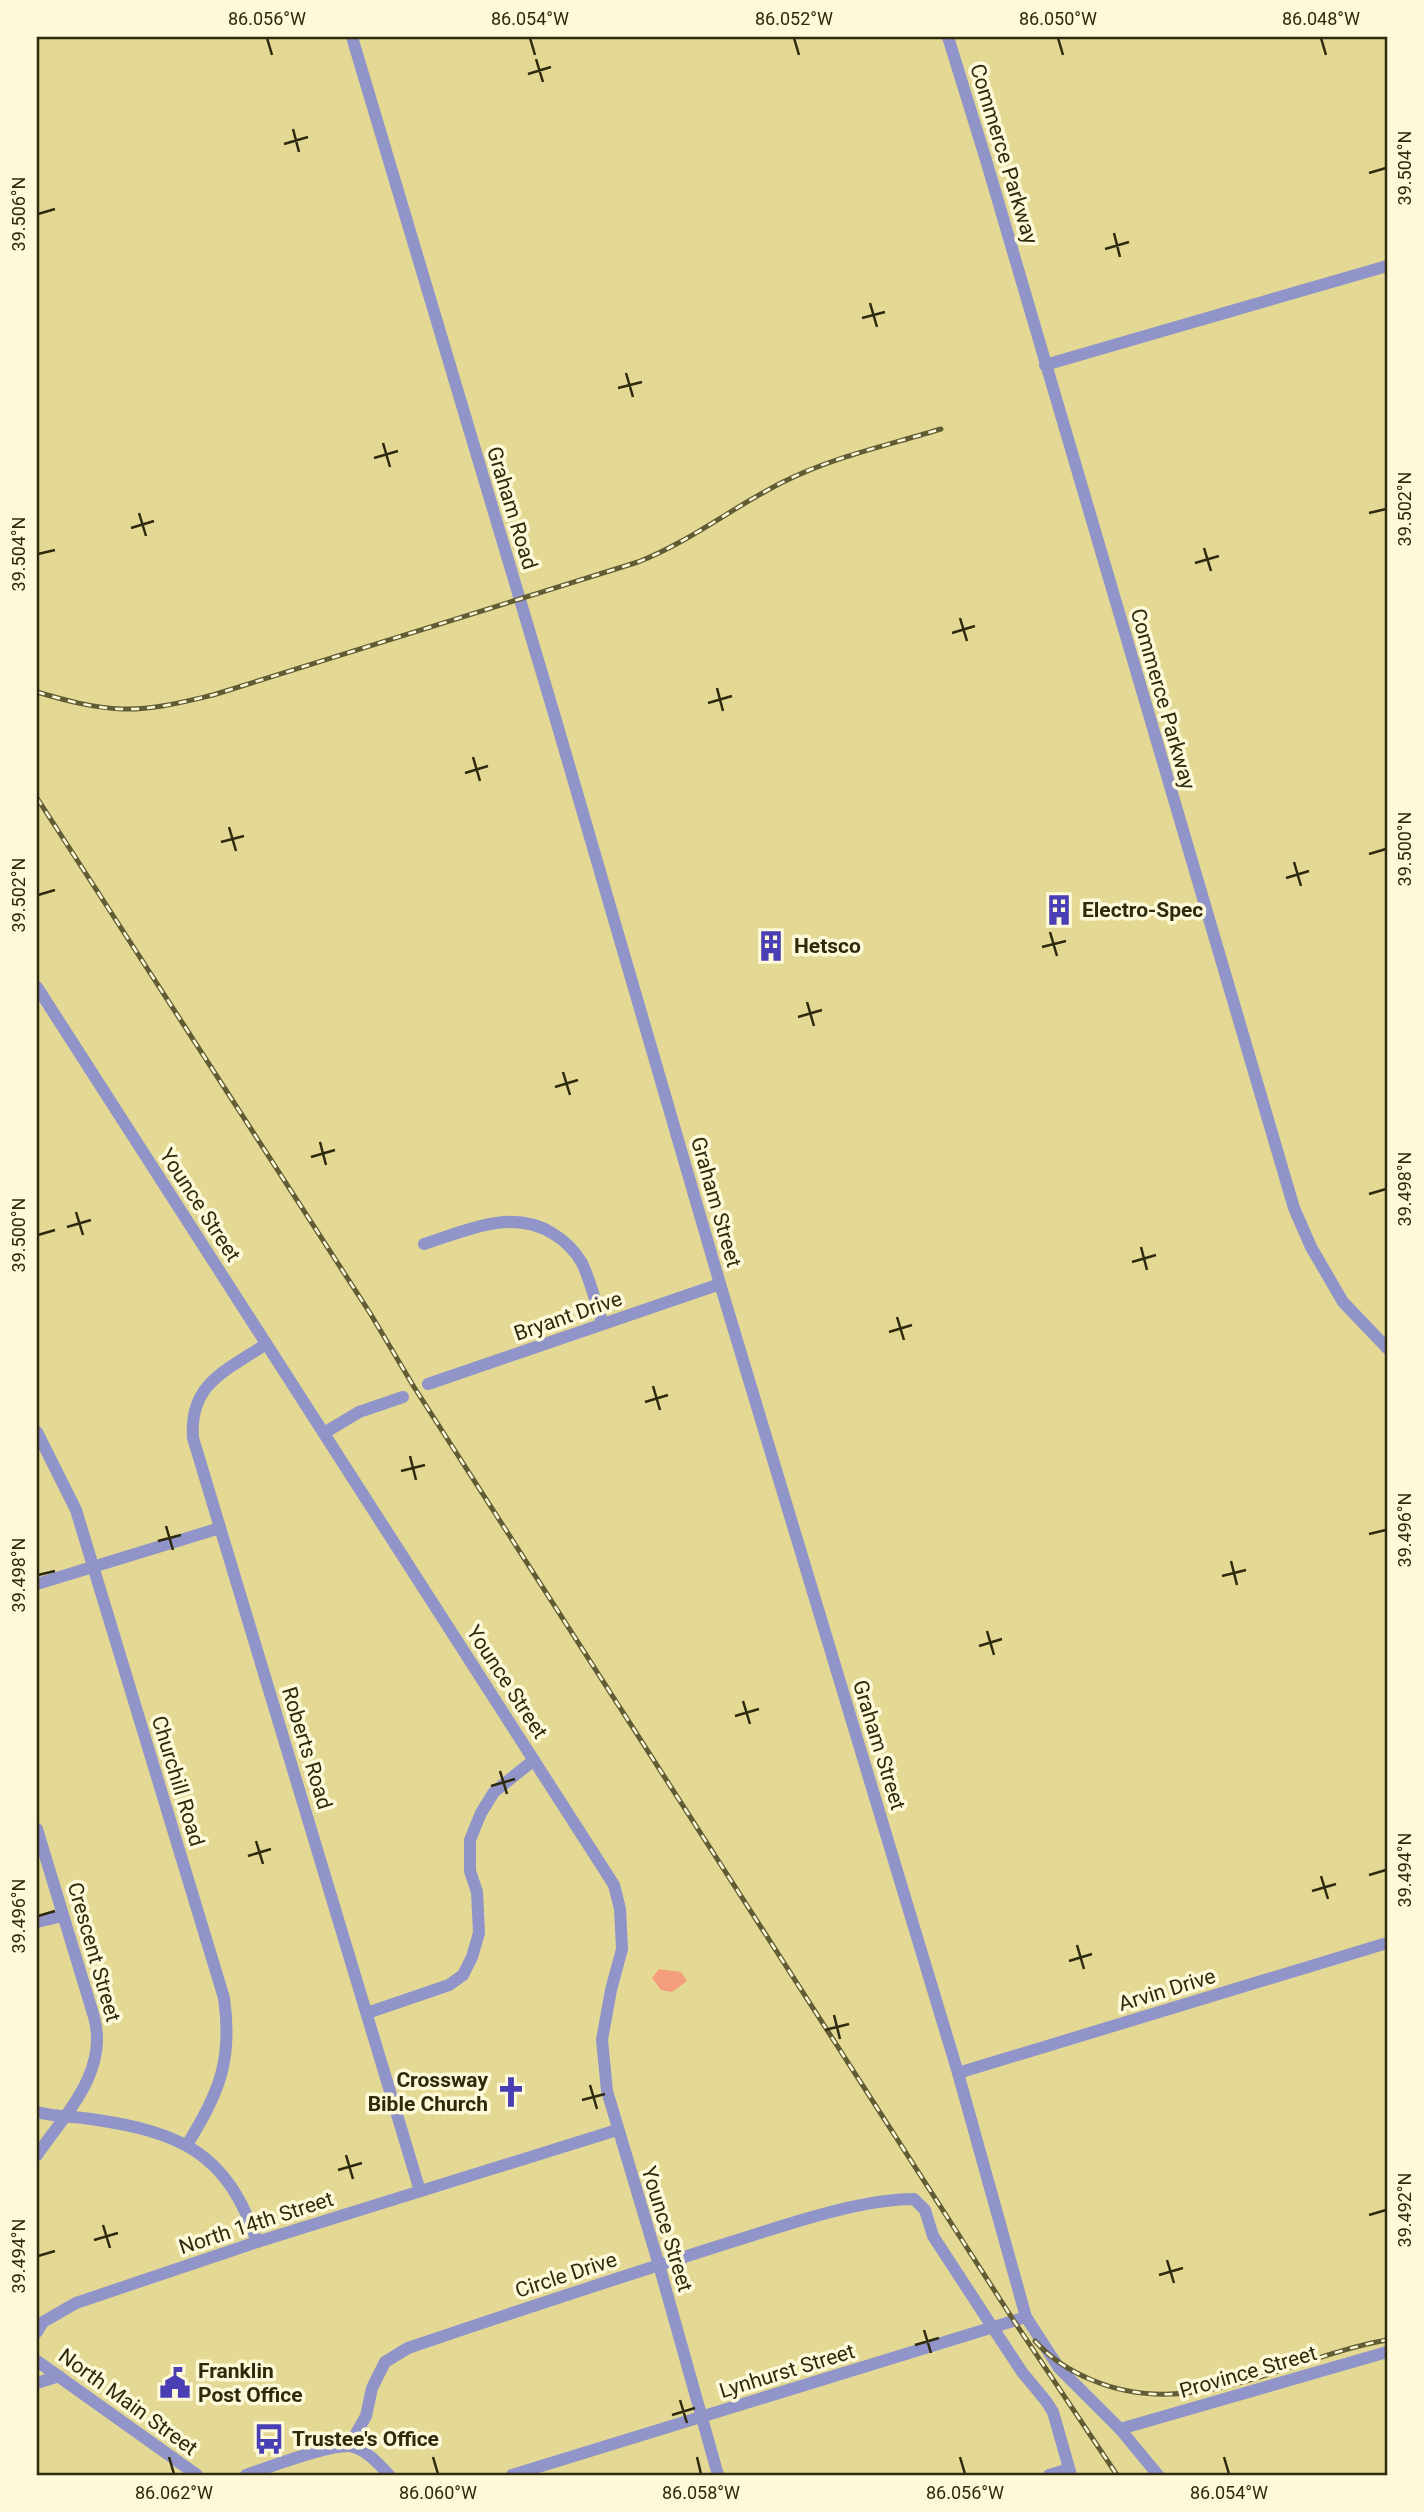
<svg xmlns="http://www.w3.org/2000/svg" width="1424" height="2512" font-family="Roboto,sans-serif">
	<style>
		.green { fill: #f59e7e }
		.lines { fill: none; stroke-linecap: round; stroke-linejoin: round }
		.minor { stroke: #9094c9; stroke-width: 12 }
		.rail-casing { stroke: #615c34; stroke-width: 5 }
		.rail { stroke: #fef9d8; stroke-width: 2.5; stroke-dasharray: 8; stroke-linecap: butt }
		.ticks { fill: none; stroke: #2e2a0e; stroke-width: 2.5 }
		.labels { text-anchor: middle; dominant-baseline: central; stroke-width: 7; stroke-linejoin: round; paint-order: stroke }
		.street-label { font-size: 21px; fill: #2e2a0e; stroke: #fef9d8 }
		.poi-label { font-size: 21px; font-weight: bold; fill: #2e2a0e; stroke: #fef9d8; text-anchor: start }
		.neatline { fill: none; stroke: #2e2a0e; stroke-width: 2.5 }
		.ticks-label { font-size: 18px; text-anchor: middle; fill: #2e2a0e }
	</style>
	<rect width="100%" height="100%" fill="#e3d995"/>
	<path class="green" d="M 659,1969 L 681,1972 L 687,1981 L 672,1992 L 661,1990 L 652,1978 Z"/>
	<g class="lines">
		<g class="minor">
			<path d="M 352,37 L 555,717 L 720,1284 L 958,2073 L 1026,2317 L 512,2475"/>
			<path d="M 948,37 L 986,160 L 1294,1208 L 1311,1247 L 1343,1302 L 1387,1348"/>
			<path d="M 1045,365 L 1387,266"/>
			<path d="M 37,987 L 614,1885 L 620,1909 L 622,1949 L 611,1990 L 602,2040 L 607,2091 L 659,2265 L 718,2475"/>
			<path d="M 424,1244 C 465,1231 511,1208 552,1233 C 564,1240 575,1251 582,1263 C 591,1282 596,1305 603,1324"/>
			<path d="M 266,1344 C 226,1371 189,1383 193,1438 L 420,2191"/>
			<path d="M 428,1384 L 720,1284"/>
			<path d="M 37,1432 L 76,1510 L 224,1998 C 233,2061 219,2092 187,2145"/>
			<path d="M 324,1433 L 359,1412 L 403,1397"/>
			<path d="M 37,1584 L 220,1528"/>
			<path d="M 37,1829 L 94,2017 C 109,2071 66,2113 37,2155"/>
			<path d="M 37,1922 L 63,1916"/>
			<path d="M 367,2013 L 449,1985 L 463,1975 L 472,1957 L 479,1933 L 477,1892 L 470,1871 L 470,1840 L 481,1813 L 494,1792 L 534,1760"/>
			<path d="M 958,2073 L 1387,1943"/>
			<path d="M 37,2112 C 54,2117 73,2116 91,2119 C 179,2132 227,2151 257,2242"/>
			<path d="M 1026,2317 L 1059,2368 L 1120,2429 L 1158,2475"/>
			<path d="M 37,2332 L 43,2322 L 76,2303 L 257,2242 L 617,2130"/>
			<path d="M 37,2361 L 197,2475"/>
			<path d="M 37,2383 L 59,2376"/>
			<path d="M 1120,2429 L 1387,2352"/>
			<path d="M 349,2446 L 366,2416 L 372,2388 L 385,2362 L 408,2348 C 514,2312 621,2277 728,2243 C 783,2226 858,2199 914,2199 L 925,2210 L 933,2236 L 993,2328 L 1022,2372 L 1046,2401 L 1053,2412 L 1071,2475"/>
			<path d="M 246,2475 C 269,2467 327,2445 349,2446 C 365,2448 379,2464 389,2475"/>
			<path d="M 1049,2475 L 1069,2469"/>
		</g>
		<defs>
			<g id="rail">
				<path d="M 37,692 C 64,700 93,708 122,709 C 153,710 183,702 213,695 L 638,562 C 691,541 733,507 783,482 C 832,457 889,445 941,429"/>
				<path d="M 37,798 L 370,1313 L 414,1387 L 1014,2321 L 1117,2475"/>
				<path d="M 1035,2341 C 1051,2359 1070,2371 1092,2380 C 1193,2423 1289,2357 1387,2340"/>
			</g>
		</defs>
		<use href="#rail" class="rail-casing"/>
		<use href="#rail" class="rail"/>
	</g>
	<path class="ticks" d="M 267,38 L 272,55M 530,38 L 535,55M 794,38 L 799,55M 1058,38 L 1063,55M 1321,38 L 1326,55M 536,59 L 543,82M 528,74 L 551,67M 293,129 L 299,152M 284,144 L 308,137M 1369,173 L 1386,168M 38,214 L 55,209M 1114,233 L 1120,257M 1105,249 L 1129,242M 870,303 L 877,327M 862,318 L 885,312M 626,373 L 633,397M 618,388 L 642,382M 383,443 L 390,467M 374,458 L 398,451M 139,513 L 146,536M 1369,513 L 1386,509M 131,528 L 154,521M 1204,548 L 1211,571M 38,554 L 55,550M 1195,563 L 1219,556M 960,618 L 967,641M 952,633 L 975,626M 717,688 L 723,711M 708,703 L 732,696M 473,757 L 480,781M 465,773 L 488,766M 229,827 L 236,851M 221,842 L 244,836M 1369,854 L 1386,849M 1294,862 L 1301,886M 1286,878 L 1309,871M 38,895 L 55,890M 1050,932 L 1057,956M 1042,947 L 1066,941M 807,1002 L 814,1026M 798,1017 L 822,1010M 563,1072 L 570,1095M 555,1087 L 578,1080M 320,1142 L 326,1165M 311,1157 L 335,1150M 1369,1194 L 1386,1189M 76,1212 L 83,1235M 67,1227 L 91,1220M 38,1235 L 55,1230M 1141,1247 L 1147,1270M 1132,1262 L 1156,1255M 897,1317 L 904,1340M 889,1332 L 912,1325M 653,1386 L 660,1410M 645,1402 L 668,1395M 410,1456 L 416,1480M 401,1471 L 425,1465M 166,1526 L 173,1550M 1369,1534 L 1386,1530M 158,1541 L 181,1535M 1231,1561 L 1237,1585M 38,1575 L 55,1571M 1222,1576 L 1246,1570M 987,1631 L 994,1655M 979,1646 L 1002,1639M 743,1701 L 750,1724M 735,1716 L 759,1709M 500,1771 L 507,1794M 491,1786 L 515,1779M 256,1841 L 263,1864M 248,1856 L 271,1849M 1369,1875 L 1386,1870M 1321,1876 L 1328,1899M 1312,1891 L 1336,1884M 38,1916 L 55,1911M 1077,1945 L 1084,1969M 1069,1961 L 1092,1954M 834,2015 L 840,2039M 825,2030 L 849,2024M 590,2085 L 597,2109M 582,2100 L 605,2094M 346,2155 L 353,2179M 338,2170 L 362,2163M 1369,2215 L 1386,2210M 103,2225 L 110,2248M 94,2240 L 118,2233M 38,2256 L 55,2251M 1167,2260 L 1174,2283M 1159,2275 L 1183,2268M 924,2330 L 931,2353M 915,2345 L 939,2338M 680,2400 L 687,2423M 672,2415 L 695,2408M 169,2457 L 174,2474M 433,2457 L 438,2474M 697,2457 L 701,2474M 960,2457 L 965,2474M 1224,2457 L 1229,2474"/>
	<defs>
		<symbol id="building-bare" viewBox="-9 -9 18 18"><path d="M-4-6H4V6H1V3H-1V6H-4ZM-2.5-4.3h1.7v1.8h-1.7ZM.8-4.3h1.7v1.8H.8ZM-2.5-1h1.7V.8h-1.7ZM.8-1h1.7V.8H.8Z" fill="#4a3eb5" stroke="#fef9d8" stroke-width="2.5" paint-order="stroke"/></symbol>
		<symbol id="church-bare" viewBox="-9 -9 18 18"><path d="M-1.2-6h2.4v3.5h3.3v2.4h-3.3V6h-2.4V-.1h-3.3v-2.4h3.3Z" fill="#4a3eb5" stroke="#fef9d8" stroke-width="2.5" paint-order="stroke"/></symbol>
		<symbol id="civic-bare" viewBox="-9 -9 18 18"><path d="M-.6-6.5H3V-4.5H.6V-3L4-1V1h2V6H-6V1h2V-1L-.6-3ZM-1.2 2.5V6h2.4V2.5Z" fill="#4a3eb5" stroke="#fef9d8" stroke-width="2.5" paint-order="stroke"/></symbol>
		<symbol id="bus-bare" viewBox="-9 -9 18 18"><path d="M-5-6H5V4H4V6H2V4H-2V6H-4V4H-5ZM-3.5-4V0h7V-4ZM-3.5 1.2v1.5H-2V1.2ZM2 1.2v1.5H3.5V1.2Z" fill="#4a3eb5" stroke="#fef9d8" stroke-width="2.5" paint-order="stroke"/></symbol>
	</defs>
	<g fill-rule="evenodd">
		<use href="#building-bare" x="1037" y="888" width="44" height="44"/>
		<use href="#building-bare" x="749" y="924" width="44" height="44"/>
		<use href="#church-bare" x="489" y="2070" width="44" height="44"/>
		<use href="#civic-bare" x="153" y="2361" width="44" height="44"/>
		<use href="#bus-bare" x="247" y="2417" width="44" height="44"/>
	</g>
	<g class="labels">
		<g class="street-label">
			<text transform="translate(1004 154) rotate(73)">Commerce Parkway</text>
			<text transform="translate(512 508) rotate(73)">Graham Road</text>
			<text transform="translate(1163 699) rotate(74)">Commerce Parkway</text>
			<text transform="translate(716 1202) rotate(74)">Graham Street</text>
			<text transform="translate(200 1205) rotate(57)">Younce Street</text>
			<text transform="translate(568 1316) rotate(-19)">Bryant Drive</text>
			<text transform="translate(507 1682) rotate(57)">Younce Street</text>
			<text transform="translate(879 1745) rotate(73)">Graham Street</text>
			<text transform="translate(307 1748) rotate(73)">Roberts Road</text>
			<text transform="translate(178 1781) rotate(73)">Churchill Road</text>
			<text transform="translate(94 1952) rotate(74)">Crescent Street</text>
			<text transform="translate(1167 1990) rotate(-17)">Arvin Drive</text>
			<text transform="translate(256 2223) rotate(-18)">North 14th Street</text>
			<text transform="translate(667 2229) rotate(73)">Younce Street</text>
			<text transform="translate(566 2275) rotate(-18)">Circle Drive</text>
			<text transform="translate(787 2371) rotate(-17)">Lynhurst Street</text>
			<text transform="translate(1248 2372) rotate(-16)">Province Street</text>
			<text transform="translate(128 2402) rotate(36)">North Main Street</text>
		</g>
		<g class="poi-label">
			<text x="1082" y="910">Electro-Spec</text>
			<text x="794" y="946">Hetsco</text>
			<text x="488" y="2080" text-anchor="end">Crossway<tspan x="488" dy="24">Bible Church</tspan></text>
			<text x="198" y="2371">Franklin<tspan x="198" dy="24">Post Office</tspan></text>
			<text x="292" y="2439">Trustee's Office</text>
		</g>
	</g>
	<rect width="1424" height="2512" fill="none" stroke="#fef9d8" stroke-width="77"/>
	<rect x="38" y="38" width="1348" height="2436" class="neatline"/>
	<g class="ticks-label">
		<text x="267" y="25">86.056°W</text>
		<text x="530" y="25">86.054°W</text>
		<text x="794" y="25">86.052°W</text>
		<text x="1058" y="25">86.050°W</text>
		<text x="1321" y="25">86.048°W</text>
		<text transform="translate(1405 168) rotate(-90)" y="6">39.504°N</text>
		<text transform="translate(19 214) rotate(-90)" y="6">39.506°N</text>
		<text transform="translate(1405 509) rotate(-90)" y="6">39.502°N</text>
		<text transform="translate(19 554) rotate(-90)" y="6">39.504°N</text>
		<text transform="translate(1405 849) rotate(-90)" y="6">39.500°N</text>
		<text transform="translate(19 895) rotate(-90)" y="6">39.502°N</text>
		<text transform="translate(1405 1189) rotate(-90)" y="6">39.498°N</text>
		<text transform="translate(19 1235) rotate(-90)" y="6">39.500°N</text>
		<text transform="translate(1405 1530) rotate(-90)" y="6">39.496°N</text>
		<text transform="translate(19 1575) rotate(-90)" y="6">39.498°N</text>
		<text transform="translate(1405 1870) rotate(-90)" y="6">39.494°N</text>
		<text transform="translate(19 1916) rotate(-90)" y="6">39.496°N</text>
		<text transform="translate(1405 2210) rotate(-90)" y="6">39.492°N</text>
		<text transform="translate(19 2256) rotate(-90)" y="6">39.494°N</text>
		<text x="174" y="2499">86.062°W</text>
		<text x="438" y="2499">86.060°W</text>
		<text x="701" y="2499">86.058°W</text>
		<text x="965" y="2499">86.056°W</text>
		<text x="1229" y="2499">86.054°W</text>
	</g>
</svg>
